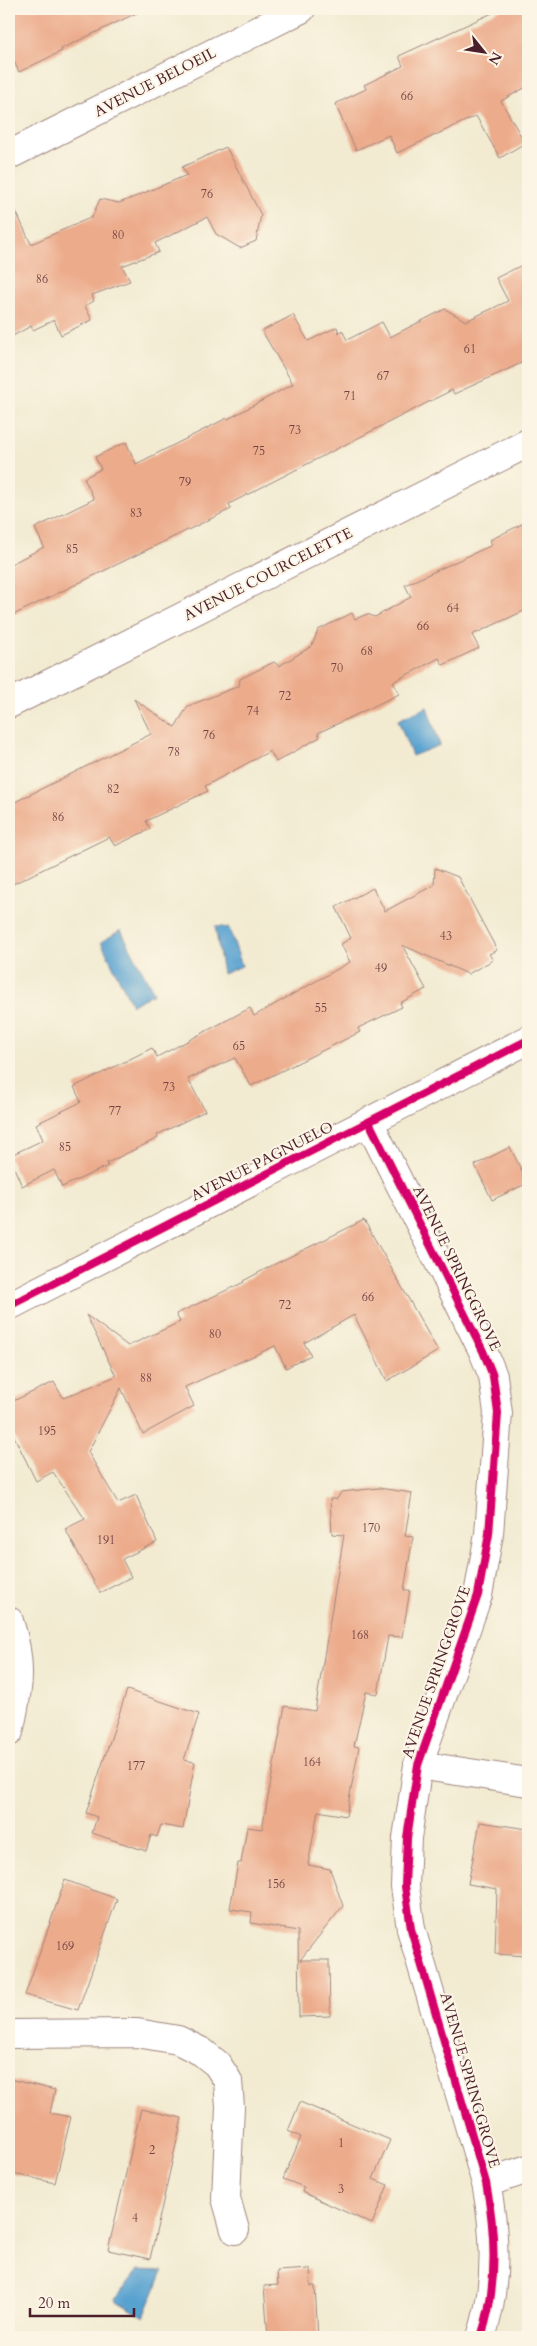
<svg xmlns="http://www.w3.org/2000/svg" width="537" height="2346" font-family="Cardo,serif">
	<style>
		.water { fill: #59a2d0; stroke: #52607e }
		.building { fill: #ecab8b }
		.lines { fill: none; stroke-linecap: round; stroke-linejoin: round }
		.minor-casing { stroke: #9e857e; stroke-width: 30 }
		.minor { stroke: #fff; stroke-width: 28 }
		.cycleway-casing { stroke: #fcf5e5; stroke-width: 11 }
		.cycleway { stroke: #d6006c; stroke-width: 8 }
		.labels { text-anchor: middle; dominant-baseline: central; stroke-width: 4; stroke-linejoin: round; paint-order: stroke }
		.number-label { font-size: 12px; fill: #724243 }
		.street-label { font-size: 15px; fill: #4a1f2b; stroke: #fcf5e5 }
	</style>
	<rect width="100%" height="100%" fill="#fcf5e5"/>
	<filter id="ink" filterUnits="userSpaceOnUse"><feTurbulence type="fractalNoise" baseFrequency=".02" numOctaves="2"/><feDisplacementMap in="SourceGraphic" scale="10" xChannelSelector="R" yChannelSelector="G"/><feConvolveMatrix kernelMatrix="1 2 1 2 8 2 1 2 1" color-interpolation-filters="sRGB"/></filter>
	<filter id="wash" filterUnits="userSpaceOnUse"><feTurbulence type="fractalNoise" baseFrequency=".0096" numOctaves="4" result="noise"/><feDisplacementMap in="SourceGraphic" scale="20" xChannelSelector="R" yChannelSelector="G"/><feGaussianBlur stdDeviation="1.12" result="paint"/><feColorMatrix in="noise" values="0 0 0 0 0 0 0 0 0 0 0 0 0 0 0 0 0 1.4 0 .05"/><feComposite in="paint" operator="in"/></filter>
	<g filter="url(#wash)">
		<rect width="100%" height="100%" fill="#f2ebd2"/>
		<g class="water">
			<path d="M 427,707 L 440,745 L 412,756 L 398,720 Z"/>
			<path d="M 215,926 L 229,928 L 242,966 L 223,974 Z"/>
			<path d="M 121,930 L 154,993 L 132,1005 L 101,942 Z"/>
			<path d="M 138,2270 L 163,2271 L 144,2317 L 115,2300 Z"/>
		</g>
		<g id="blocks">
			<g class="building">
				<path d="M 9,9 L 145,9 L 61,49 L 62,51 L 19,72 L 9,51 Z"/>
				<path d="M 501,9 L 528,9 L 528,86 L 501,101 L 525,143 L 500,158 L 476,116 L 397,153 L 389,135 L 356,150 L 335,104 L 366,89 L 364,85 L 403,66 L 399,56 Z"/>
				<path d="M 226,147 L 261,215 L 256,241 L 240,248 L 216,234 L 207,217 L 155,243 L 159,252 L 122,266 L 130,281 L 92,295 L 94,301 L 85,306 L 92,320 L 61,335 L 54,320 L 33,330 L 31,326 L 9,338 L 9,196 L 31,244 L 92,217 L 100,199 L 119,203 L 132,198 L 187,175 L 182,167 Z"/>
				<path d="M 528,262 L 528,360 L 454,394 L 452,390 L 229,504 L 231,509 L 9,617 L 9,565 L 44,547 L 35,528 L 94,499 L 84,478 L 101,469 L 95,457 L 126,442 L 136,464 L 227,418 L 228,419 L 293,384 L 262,331 L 293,315 L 308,341 L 337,327 L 339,333 L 342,330 L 347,340 L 382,322 L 390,337 L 445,309 L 466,321 L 508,301 L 496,278 Z"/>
				<path d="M 528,521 L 528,609 L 472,635 L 479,648 L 443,665 L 439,658 L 393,682 L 399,694 L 318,733 L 320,737 L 276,762 L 270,751 L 205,786 L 208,791 L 146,821 L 150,829 L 115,846 L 109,837 L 9,886 L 9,805 L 151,734 L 134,699 L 175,727 L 188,706 L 239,686 L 240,679 L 274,662 L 279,666 L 312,646 L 318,630 L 352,613 L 355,619 L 367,614 L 375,617 L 411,597 L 405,585 L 492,545 L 490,540 Z"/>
				<path d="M 435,868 L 458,877 L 497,950 L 489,954 L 493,960 L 468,974 L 402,945 L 426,989 L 400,1003 L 402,1007 L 358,1028 L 360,1032 L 251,1086 L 235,1058 L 188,1079 L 205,1111 L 157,1135 L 158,1138 L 107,1163 L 108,1166 L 62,1187 L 54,1170 L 22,1186 L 9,1156 L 43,1140 L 36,1124 L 81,1102 L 74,1087 L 152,1048 L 157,1057 L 250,1008 L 254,1016 L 350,962 L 341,944 L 351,938 L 336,907 L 373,888 L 385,911 L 434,885 Z"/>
				<path d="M 510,1147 L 528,1183 L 492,1200 L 475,1165 Z"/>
				<path d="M 364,1220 L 438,1351 L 387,1381 L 354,1315 L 304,1343 L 311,1355 L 286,1368 L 275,1346 L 185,1387 L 194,1406 L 143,1434 L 121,1388 L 88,1452 L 118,1503 L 136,1495 L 157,1542 L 122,1559 L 131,1577 L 100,1593 L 65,1529 L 85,1519 L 53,1472 L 36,1481 L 9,1426 L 9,1403 L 54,1382 L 63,1398 L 116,1376 L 86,1315 L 128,1346 L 180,1322 L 176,1314 L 244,1282 L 243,1281 L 273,1265 Z"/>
				<path d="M 379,1488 L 412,1493 L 405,1536 L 413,1537 L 404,1590 L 410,1590 L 402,1637 L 388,1636 L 378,1694 L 366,1692 L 354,1746 L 359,1747 L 346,1816 L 318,1811 L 308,1865 L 330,1869 L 343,1906 L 300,1960 L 329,1960 L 330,2016 L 299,2017 L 298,1931 L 251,1923 L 252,1912 L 230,1909 L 238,1863 L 241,1863 L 247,1827 L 262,1829 L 285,1706 L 315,1711 L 344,1535 L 332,1534 L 330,1499 L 337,1499 L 341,1492 Z"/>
				<path d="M 127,1690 L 199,1714 L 184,1760 L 195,1762 L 183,1829 L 161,1825 L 157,1837 L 151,1835 L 146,1851 L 92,1833 L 97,1817 L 86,1813 Z"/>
				<path d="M 480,1822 L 528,1829 L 528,1956 L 495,1954 L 497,1889 L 468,1884 Z"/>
				<path d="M 65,1880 L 117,1899 L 78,2010 L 25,1995 Z"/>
				<path d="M 9,2079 L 55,2090 L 50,2113 L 71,2117 L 55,2183 L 9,2173 Z"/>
				<path d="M 300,2102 L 390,2140 L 373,2179 L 388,2185 L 372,2224 L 302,2192 L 304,2187 L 283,2179 L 301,2137 L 288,2131 Z"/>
				<path d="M 141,2109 L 182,2118 L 150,2259 L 108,2250 Z"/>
				<path d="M 310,2269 L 311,2286 L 315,2286 L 318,2337 L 268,2337 L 264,2286 L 278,2285 L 277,2271 Z"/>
			</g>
		</g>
	</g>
	<g filter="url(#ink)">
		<use href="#blocks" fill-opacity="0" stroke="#9e857e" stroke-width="1"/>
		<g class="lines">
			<defs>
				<g id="minor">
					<path d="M 9,155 L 301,9"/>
					<path d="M 9,704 L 528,443"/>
					<path d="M 369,1122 L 483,1351 L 493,1376 L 498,1413 L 489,1534 L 478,1595 L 418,1765 L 407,1838 L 405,1886 L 411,1929 L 486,2183 C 496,2234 498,2287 481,2337"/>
					<path d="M 9,1306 L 528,1040"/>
					<path d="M 9,1621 C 23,1664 19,1688 9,1732"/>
					<path d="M 418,1765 L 528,1782"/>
					<path d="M 9,2034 L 137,2033 L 178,2040 L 202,2052 L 217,2064 L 228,2081 L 230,2107 L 226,2198 L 235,2230"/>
					<path d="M 486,2183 L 528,2169"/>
				</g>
			</defs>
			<use href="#minor" class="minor-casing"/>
			<use href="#minor" class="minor"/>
			<defs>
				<g id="cycleway">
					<path d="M 369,1122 L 483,1351 L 493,1376 L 498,1413 L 489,1534 L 478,1595 L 418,1765 L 407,1838 L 405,1886 L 411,1929 L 486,2183 C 496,2234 498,2287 481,2337"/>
					<path d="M 9,1306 L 528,1040"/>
				</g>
			</defs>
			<use href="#cycleway" class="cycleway-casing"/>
			<use href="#cycleway" class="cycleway"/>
		</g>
	</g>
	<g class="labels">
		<g class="number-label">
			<text x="407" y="96">66</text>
			<text x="207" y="194">76</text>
			<text x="118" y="235">80</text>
			<text x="42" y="279">86</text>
			<text x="470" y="349">61</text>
			<text x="383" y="376">67</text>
			<text x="350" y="396">71</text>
			<text x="295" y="430">73</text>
			<text x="259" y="451">75</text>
			<text x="185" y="482">79</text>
			<text x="136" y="513">83</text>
			<text x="72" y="549">85</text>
			<text x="453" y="608">64</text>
			<text x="423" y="626">66</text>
			<text x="367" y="651">68</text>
			<text x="337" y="668">70</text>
			<text x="285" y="696">72</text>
			<text x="253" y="711">74</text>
			<text x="209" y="735">76</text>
			<text x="174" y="752">78</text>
			<text x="113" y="789">82</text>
			<text x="58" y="817">86</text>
			<text x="446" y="936">43</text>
			<text x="381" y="968">49</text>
			<text x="321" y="1008">55</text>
			<text x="239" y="1046">65</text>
			<text x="169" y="1087">73</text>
			<text x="115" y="1111">77</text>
			<text x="65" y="1147">85</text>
			<text x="368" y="1297">66</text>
			<text x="285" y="1305">72</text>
			<text x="215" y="1334">80</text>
			<text x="146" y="1378">88</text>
			<text x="47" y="1431">195</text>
			<text x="371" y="1528">170</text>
			<text x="106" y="1540">191</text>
			<text x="360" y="1635">168</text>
			<text x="312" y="1762">164</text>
			<text x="136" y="1766">177</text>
			<text x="276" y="1884">156</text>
			<text x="65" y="1946">169</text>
			<text x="341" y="2143">1</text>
			<text x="152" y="2150">2</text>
			<text x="341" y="2189">3</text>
			<text x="135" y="2218">4</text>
		</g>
		<g class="street-label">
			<text transform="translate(155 82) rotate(-27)">AVENUE BELOEIL</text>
			<text transform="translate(268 574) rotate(-27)">AVENUE COURCELETTE</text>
			<text transform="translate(262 1161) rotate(-27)">AVENUE PAGNUELO</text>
			<text transform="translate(457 1268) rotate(64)">AVENUE SPRINGGROVE</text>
			<text transform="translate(436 1672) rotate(-71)">AVENUE SPRINGGROVE</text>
			<text transform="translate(470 2080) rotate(74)">AVENUE SPRINGGROVE</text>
		</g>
	</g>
	<rect width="537" height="2346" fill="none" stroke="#fcf5e5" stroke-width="30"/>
	<g transform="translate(484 52) rotate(120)" stroke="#fcf5e5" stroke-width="4" paint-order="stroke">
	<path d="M0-4L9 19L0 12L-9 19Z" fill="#4a1f2b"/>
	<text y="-8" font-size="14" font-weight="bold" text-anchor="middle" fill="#4a1f2b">N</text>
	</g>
	<path d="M30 2308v8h104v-8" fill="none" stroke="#4a1f2b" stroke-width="2.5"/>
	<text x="38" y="2308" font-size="15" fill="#4a1f2b" stroke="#fcf5e5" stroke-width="4" paint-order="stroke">20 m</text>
</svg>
